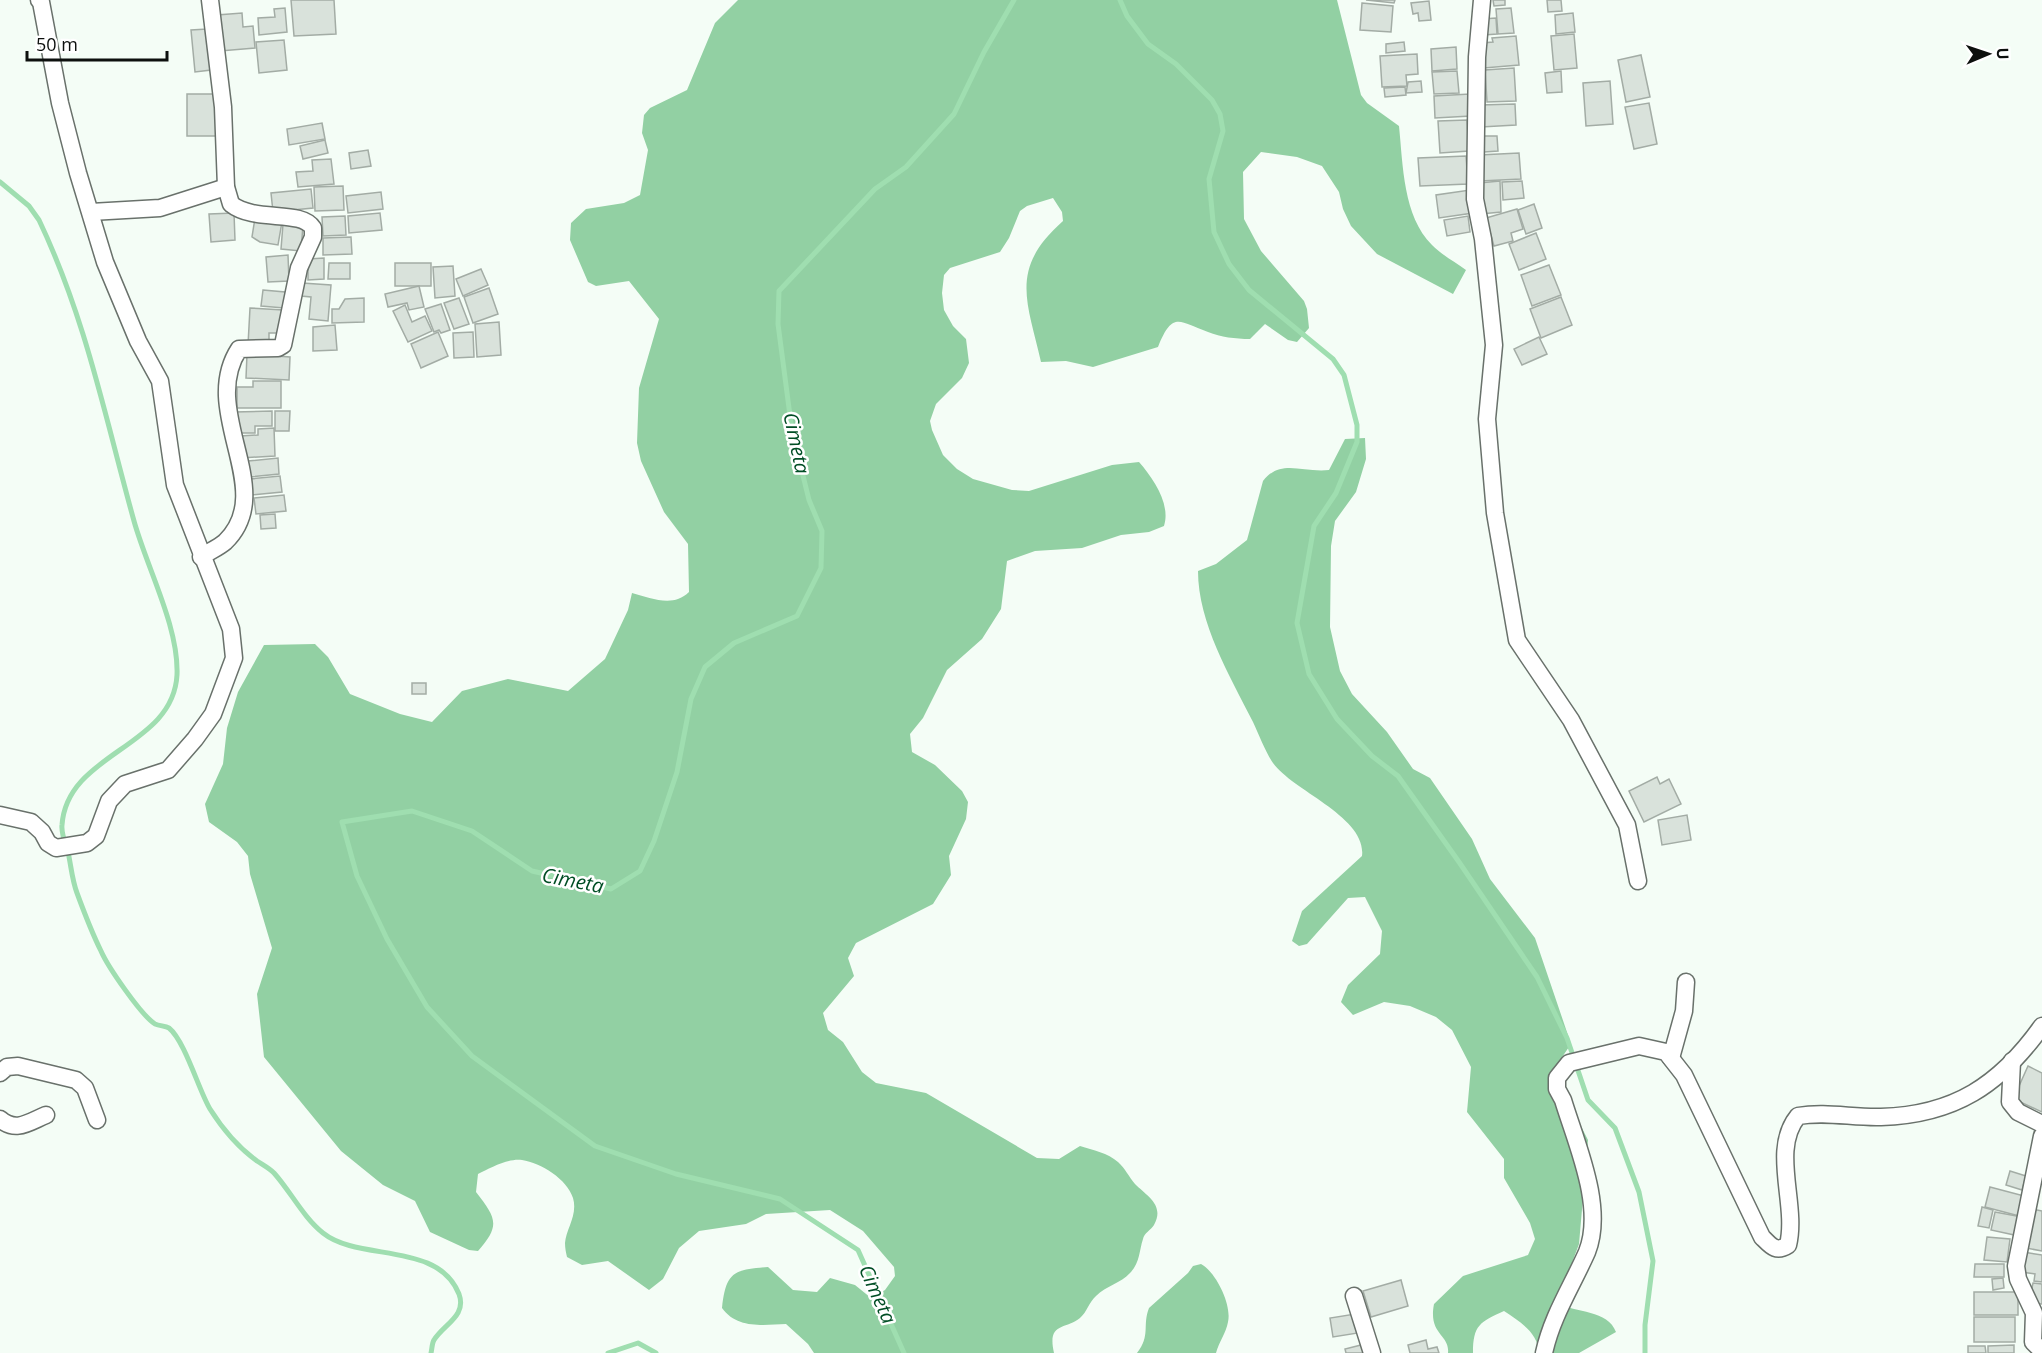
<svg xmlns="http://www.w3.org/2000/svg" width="2042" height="1353" font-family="'Open Sans',sans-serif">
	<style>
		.forest { fill: #92d0a3 }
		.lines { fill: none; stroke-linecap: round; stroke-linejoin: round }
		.stream { stroke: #9fdeb0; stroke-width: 5 }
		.building { fill: #d9e2db; stroke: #a3aca5; stroke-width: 1.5 }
		.minor-casing { stroke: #69716b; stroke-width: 19 }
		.minor { stroke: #fff; stroke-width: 16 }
		.labels { text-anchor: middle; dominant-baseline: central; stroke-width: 5; stroke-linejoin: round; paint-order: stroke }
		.water-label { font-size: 20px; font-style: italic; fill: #014e25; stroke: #fff }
	</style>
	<rect width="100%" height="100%" fill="#f4fdf6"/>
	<g class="forest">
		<path d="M 738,0 L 1337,0 L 1361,95 L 1367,103 L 1399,126 C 1403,165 1403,216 1432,245 C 1442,255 1455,262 1466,270 L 1453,294 L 1377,254 L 1351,226 L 1343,209 L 1339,192 L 1322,166 L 1297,157 L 1261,152 L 1243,172 L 1244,219 L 1261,251 L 1304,301 L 1307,309 L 1309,328 L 1297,342 L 1288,340 L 1265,324 L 1250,339 C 1235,339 1221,337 1208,332 C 1179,322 1173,310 1158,347 L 1093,367 L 1066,361 L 1041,362 C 1027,300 1009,269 1063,221 L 1062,212 L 1053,198 L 1027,206 L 1020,211 L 1009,238 L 1000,252 L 950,268 L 944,275 L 942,293 L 944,310 L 953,326 L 966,339 L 969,363 L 962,378 L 936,404 L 930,421 L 932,430 L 943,455 L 957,469 L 973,479 L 1012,490 L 1029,491 L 1112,465 L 1139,462 C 1153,478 1171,504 1164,526 L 1149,532 L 1121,535 L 1082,548 L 1035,551 L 1007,561 L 1001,609 L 982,639 L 947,670 L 923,718 L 910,734 L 912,752 L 935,765 L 962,791 L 968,802 L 966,819 L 949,856 L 951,875 L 933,904 L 856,943 L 848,958 L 854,976 L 823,1013 L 828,1030 L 843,1042 L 862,1072 L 876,1083 L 926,1093 L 1037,1158 L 1059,1159 L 1080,1146 C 1093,1150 1108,1153 1118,1162 C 1125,1168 1129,1177 1135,1184 C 1147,1196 1165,1205 1154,1225 C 1151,1230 1144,1233 1143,1239 C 1139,1251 1140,1263 1130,1273 C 1121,1283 1106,1286 1096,1296 C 1089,1302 1087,1312 1080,1318 C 1065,1330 1047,1322 1054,1353 L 814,1353 L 808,1344 L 786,1324 C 763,1325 737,1329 722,1308 C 726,1271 734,1270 768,1267 L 793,1290 L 817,1292 L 830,1278 L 855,1285 L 871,1298 L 885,1290 L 895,1276 L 894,1267 L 863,1231 L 830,1210 L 766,1214 L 746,1224 L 699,1231 L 679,1248 L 663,1279 L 649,1290 L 608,1261 L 582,1265 L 567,1257 C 566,1253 565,1248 565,1243 C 566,1229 578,1215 573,1198 C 567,1179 541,1163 522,1160 C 508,1158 490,1168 478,1174 L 476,1192 C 496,1218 501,1225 478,1251 L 469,1250 L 430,1232 L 415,1201 L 383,1185 L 341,1151 L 264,1057 L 257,994 L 272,948 L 250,874 L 248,856 L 237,842 L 209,822 L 205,804 L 223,764 L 227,728 L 238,692 L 264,645 L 315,644 L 328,657 L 350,694 L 400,714 L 432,722 L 462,691 L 508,679 L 568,691 L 605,659 L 628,610 L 632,593 C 651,598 673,608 689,592 L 688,544 L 664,512 L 641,461 L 637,443 L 639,388 L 659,319 L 629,281 L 596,286 L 588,282 L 570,240 L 571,223 L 586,209 L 624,203 L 640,195 L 648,150 L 642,133 L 644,115 L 650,108 L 687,90 L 715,23 Z"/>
		<path d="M 1365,438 L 1366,459 L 1356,492 L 1335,521 L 1331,546 L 1330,627 L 1340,671 L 1352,694 L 1387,732 L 1413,769 L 1430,778 L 1472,839 L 1490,879 L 1535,938 L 1571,1044 L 1556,1066 L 1558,1081 L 1588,1140 L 1579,1244 L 1557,1303 C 1576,1313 1608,1310 1616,1332 L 1579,1353 L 1539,1353 C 1538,1332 1520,1322 1504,1311 C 1480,1322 1473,1325 1473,1353 L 1448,1353 C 1450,1334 1428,1335 1434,1304 L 1463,1276 L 1528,1255 L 1535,1239 L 1530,1223 L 1504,1178 L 1504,1159 L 1467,1112 L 1471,1067 L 1452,1030 L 1436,1017 L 1410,1006 L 1384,1002 L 1353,1015 L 1341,1002 L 1348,985 L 1380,954 L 1382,931 L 1365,897 L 1348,898 L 1307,944 L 1299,946 L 1292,941 L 1302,911 L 1362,856 C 1367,817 1293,791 1273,763 C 1265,751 1259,735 1253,722 C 1230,676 1198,623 1198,571 L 1216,564 L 1247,540 L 1263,481 C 1281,458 1302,473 1329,470 L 1345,439 Z"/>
		<path d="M 1201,1264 C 1216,1272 1232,1305 1228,1322 C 1226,1333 1219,1342 1216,1353 L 1137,1353 C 1151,1335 1142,1326 1149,1308 L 1188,1273 L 1193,1266 Z"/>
	</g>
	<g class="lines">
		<g class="stream">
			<path d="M 1120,0 L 1127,16 L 1148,44 L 1176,64 L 1212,100 L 1220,114 L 1223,131 L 1209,179 L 1214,232 L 1229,264 L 1249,290 L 1333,359 L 1344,375 L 1357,425 L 1357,442 L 1336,493 L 1314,526 L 1297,623 L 1309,674 L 1337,719 L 1372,756 L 1398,776 L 1459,862 L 1537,977 L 1567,1038 L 1588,1100 L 1615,1128 L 1639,1192 L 1653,1261 L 1645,1325 L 1645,1353"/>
			<path d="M 0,182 L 29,206 L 39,220 C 86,319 105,417 134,521 C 147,568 179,627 177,675 C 173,748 67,752 62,825 C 61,833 65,843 68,852 C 71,865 72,880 77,893 C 84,912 92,933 101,951 C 108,967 141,1015 155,1024 C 160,1026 165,1026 169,1028 C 185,1041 199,1091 210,1109 C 222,1128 239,1148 257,1161 C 263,1165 269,1168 274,1173 C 291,1192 303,1217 323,1233 C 359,1262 438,1241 459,1294 C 467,1316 444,1324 434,1340 C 432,1343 432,1349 431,1353"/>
			<path d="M 608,1353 L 638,1343 L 656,1353"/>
			<path d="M 904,1353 L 858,1250 L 780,1199 L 676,1174 L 595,1146 L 472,1056 L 427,1007 L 387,939 L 357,876 L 342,822 L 412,811 L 472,831 L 532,871 L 611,889 L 640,871 L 654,841 L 677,772 L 691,699 L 705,667 L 734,643 L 797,616 L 821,568 L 822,531 L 809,500 L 792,431 L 778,324 L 779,291 L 875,189 L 906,167 L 954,114 L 984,52 L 1014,0"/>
		</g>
	</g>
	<g class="building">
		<path d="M 291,0 L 334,0 L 336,34 L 294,36 Z"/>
		<path d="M 1366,0 L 1395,0 L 1394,3 Z"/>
		<path d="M 1493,0 L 1505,0 L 1505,5 L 1494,6 Z"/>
		<path d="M 1547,0 L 1561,0 L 1562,11 L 1548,12 Z"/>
		<path d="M 1429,1 L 1431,20 L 1419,21 L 1418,13 L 1413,14 L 1411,3 Z"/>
		<path d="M 1362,3 L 1393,6 L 1391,32 L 1360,30 Z"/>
		<path d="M 285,8 L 287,32 L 259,35 L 258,18 L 275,17 L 274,9 Z"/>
		<path d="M 1511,8 L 1514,33 L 1498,34 L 1496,9 Z"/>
		<path d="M 242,13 L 243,27 L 253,26 L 255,48 L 220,51 L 217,15 Z"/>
		<path d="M 1573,13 L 1575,32 L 1556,34 L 1555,15 Z"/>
		<path d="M 1496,18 L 1497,34 L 1484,35 L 1482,19 Z"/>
		<path d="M 207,29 L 211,70 L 195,72 L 191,30 Z"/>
		<path d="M 1574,34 L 1577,68 L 1554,70 L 1551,36 Z"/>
		<path d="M 1516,36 L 1519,65 L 1484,68 L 1482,43 L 1493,42 L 1492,38 Z"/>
		<path d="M 284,40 L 287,70 L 259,73 L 256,42 Z"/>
		<path d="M 1404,42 L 1405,51 L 1386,53 L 1386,44 Z"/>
		<path d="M 1456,47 L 1457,69 L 1432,71 L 1431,49 Z"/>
		<path d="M 1417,54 L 1418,74 L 1406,75 L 1407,86 L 1382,87 L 1380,56 Z"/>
		<path d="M 1641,55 L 1650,97 L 1626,102 L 1618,60 Z"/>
		<path d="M 1514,68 L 1516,101 L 1487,102 L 1485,70 Z"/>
		<path d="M 1457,71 L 1459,93 L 1434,94 L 1432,72 Z"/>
		<path d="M 1561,71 L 1562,92 L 1547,93 L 1545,73 Z"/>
		<path d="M 1421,81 L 1422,92 L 1406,93 L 1408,82 Z"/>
		<path d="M 1610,81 L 1613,124 L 1586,126 L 1583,83 Z"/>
		<path d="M 1405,87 L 1406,95 L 1385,97 L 1384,88 Z"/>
		<rect x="187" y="94" width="30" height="42"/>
		<path d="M 1470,94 L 1471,116 L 1435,118 L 1434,96 Z"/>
		<path d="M 1649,103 L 1657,144 L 1634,149 L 1625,107 Z"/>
		<path d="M 1515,104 L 1516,125 L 1481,127 L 1480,105 Z"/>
		<path d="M 1467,120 L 1469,151 L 1440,153 L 1438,121 Z"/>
		<path d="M 322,123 L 325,139 L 289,145 L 287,129 Z"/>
		<path d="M 1483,136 L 1497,136 L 1498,151 L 1484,152 Z"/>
		<path d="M 325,140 L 328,153 L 303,159 L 300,146 Z"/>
		<path d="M 368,150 L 371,166 L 351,169 L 349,153 Z"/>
		<path d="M 1519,153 L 1521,179 L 1480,181 L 1479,155 Z"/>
		<path d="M 1466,156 L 1468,184 L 1420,186 L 1418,158 Z"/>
		<path d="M 331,159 L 334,184 L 298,187 L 296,172 L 313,171 L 312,160 Z"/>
		<path d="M 1500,181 L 1501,212 L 1481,214 L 1479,183 Z"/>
		<path d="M 1522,181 L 1524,198 L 1503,200 L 1502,182 Z"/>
		<path d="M 343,186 L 344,210 L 315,211 L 314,187 Z"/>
		<path d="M 311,189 L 313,208 L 273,212 L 271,193 Z"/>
		<path d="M 1470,190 L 1473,213 L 1439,218 L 1436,195 Z"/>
		<path d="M 381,192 L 383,209 L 348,213 L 346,196 Z"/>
		<path d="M 1534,204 L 1542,228 L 1526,234 L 1518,210 Z"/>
		<path d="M 1517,209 L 1523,229 L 1511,233 L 1513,241 L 1494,246 L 1486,218 Z"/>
		<path d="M 234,213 L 235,240 L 211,242 L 209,214 Z"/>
		<path d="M 380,213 L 382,230 L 349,233 L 348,216 Z"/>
		<path d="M 345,216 L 346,235 L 323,236 L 322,217 Z"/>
		<path d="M 1468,216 L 1470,232 L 1447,236 L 1444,220 Z"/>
		<path d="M 255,218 L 282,222 L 278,245 L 260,242 L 252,237 Z"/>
		<path d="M 283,224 L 303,225 L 301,251 L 281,249 Z"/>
		<path d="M 1536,233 L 1546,259 L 1519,270 L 1509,244 Z"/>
		<path d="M 351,237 L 352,254 L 323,255 L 323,238 Z"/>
		<path d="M 288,255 L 289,281 L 268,282 L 266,257 Z"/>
		<path d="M 324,258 L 324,279 L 308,280 L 308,259 Z"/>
		<path d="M 329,263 L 350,263 L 350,279 L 328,279 Z"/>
		<rect x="395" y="263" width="36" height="23"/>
		<path d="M 1549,265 L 1561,295 L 1532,306 L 1521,275 Z"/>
		<path d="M 453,266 L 455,296 L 435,298 L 433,267 Z"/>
		<path d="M 481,269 L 488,285 L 463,296 L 456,279 Z"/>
		<path d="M 302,283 L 331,285 L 328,321 L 309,319 L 311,297 L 301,296 Z"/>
		<path d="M 419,286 L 424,307 L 409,310 L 407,303 L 388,307 L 385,294 Z"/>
		<path d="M 489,288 L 498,314 L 473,323 L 464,297 Z"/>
		<path d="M 263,290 L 285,292 L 284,308 L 261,306 Z"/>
		<path d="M 1561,297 L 1572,325 L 1541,338 L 1530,309 Z"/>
		<path d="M 364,298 L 364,322 L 332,323 L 332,309 L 339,309 L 345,299 Z"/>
		<path d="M 459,298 L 469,324 L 454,329 L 444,303 Z"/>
		<path d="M 441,304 L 450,330 L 441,333 L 439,330 L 434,332 L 425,309 Z"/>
		<path d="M 405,305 L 412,322 L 425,316 L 432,331 L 408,342 L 393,311 Z"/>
		<path d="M 250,308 L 283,310 L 282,333 L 269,333 L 269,346 L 248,345 Z"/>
		<path d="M 499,322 L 501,355 L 477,357 L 475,324 Z"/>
		<path d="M 335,325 L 337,350 L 313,351 L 313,327 Z"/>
		<path d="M 438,332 L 448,356 L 421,368 L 411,344 Z"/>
		<path d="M 473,332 L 474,357 L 454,358 L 453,333 Z"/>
		<path d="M 1539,337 L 1547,354 L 1522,365 L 1514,349 Z"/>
		<path d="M 247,354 L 290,357 L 289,380 L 246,378 Z"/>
		<path d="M 253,381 L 281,381 L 281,408 L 237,408 L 237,387 L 253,387 Z"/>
		<path d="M 272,411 L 272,426 L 255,426 L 255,433 L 235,433 L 234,412 Z"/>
		<path d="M 275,411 L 290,411 L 289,431 L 275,431 Z"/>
		<path d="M 274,428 L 275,456 L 241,458 L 240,436 L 258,435 L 258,429 Z"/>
		<path d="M 278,458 L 279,474 L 250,477 L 248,461 Z"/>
		<path d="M 280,476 L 282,492 L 251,495 L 250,479 Z"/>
		<path d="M 284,495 L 286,511 L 256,514 L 254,498 Z"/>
		<path d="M 275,514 L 276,528 L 261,529 L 260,515 Z"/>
		<rect x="412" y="683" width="14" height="11"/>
		<path d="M 1657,777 L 1660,784 L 1669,779 L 1681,804 L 1644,822 L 1629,791 Z"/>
		<path d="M 1687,815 L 1691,840 L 1662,845 L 1658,820 Z"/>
		<path d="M 2028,1066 L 2042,1073 L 2042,1112 L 2018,1101 L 2015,1095 Z"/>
		<path d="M 2010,1171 L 2026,1176 L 2022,1190 L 2006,1185 Z"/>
		<path d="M 1990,1187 L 2028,1197 L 2023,1217 L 1985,1207 Z"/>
		<path d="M 1982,1207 L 1993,1210 L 1989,1228 L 1978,1226 Z"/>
		<path d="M 2032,1209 L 2042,1211 L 2042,1251 L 2026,1248 Z"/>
		<path d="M 1995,1212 L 2022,1217 L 2019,1236 L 1991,1230 Z"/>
		<path d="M 1987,1237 L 2010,1239 L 2007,1262 L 1984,1260 Z"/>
		<path d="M 2023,1252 L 2042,1255 L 2042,1282 L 2034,1281 L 2035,1274 L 2021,1272 Z"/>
		<path d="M 1975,1264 L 2004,1264 L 2004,1277 L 1974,1277 Z"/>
		<path d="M 2003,1278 L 2004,1288 L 1993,1290 L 1992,1279 Z"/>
		<path d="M 1401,1280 L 1408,1306 L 1371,1317 L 1363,1291 Z"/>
		<path d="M 2033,1283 L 2042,1284 L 2042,1304 L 2033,1303 L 2030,1297 Z"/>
		<rect x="1974" y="1292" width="44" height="23"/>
		<path d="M 1355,1314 L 1358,1333 L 1333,1337 L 1330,1318 Z"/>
		<rect x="1974" y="1317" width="41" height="25"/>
		<path d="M 1426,1340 L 1428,1349 L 1437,1347 L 1439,1353 L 1410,1353 L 1408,1345 Z"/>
		<path d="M 1365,1344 L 1367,1353 L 1346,1353 L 1345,1349 Z"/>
		<path d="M 2014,1345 L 2014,1353 L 1988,1353 L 1988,1346 Z"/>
		<path d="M 1968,1346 L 1985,1346 L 1986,1353 L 1968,1353 Z"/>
	</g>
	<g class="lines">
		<defs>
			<g id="minor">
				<path d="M 1482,0 L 1477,57 L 1475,199 L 1483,239 L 1494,345 L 1487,419 L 1495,513 L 1517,640 L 1571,720 L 1627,825 L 1638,881"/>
				<path d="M 91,212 L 160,208 L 226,187"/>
				<path d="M 201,557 C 208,552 218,548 225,542 C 279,490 198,412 239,349 L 278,348 L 283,345 L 299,268 L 313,237 L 313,228 C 301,209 255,223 231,204 L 226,187 L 223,107 L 210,0"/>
				<path d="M 0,815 L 31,822 L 42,832 L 48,843 L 56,848 L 87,843 L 96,836 L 109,801 L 125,784 L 168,770 L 195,739 L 213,714 L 234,658 L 231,629 L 175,485 L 160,381 L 138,341 L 105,262 L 78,173 L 60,103 L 41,2 L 39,0"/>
				<path d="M 1671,1058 L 1684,1011 L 1686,982"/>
				<path d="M 2012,1061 L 2010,1102 L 2018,1112 L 2042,1124"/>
				<path d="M 0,1073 L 7,1067 L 18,1066 L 76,1080 L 85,1088 L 97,1120"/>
				<path d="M 0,1119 C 16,1133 29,1122 46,1115"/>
				<path d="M 2042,1136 L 2016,1266 L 2018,1279 L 2034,1313 L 2033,1342 L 2042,1351"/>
				<path d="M 1354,1296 L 1372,1353"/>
				<path d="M 1544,1353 C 1552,1316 1572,1286 1587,1252 C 1605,1207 1576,1143 1563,1100 L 1557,1089 L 1557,1078 L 1569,1063 L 1639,1046 L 1666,1052 L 1684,1075 L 1762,1237 C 1771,1246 1776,1253 1788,1245 C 1798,1204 1770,1150 1798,1116 C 1826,1111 1853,1118 1881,1117 C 1954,1115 2000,1085 2042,1026"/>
			</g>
		</defs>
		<use href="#minor" class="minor-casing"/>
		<use href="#minor" class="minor"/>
	</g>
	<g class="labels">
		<g class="water-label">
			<text transform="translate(797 443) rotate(78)">Cimeta</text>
			<text transform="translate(573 880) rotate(11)">Cimeta</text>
			<text transform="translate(878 1294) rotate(66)">Cimeta</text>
		</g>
	</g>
	<g transform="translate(1988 54) rotate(88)" stroke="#ffffff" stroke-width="4.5" paint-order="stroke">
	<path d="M0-4.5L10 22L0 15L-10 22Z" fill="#0d100e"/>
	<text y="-9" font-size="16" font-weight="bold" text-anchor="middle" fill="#0d100e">U</text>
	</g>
	<path d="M27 51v9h140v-9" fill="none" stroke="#0d100e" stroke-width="3"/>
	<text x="36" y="51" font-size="18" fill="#0d100e" stroke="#ffffff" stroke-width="4.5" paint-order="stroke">50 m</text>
</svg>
